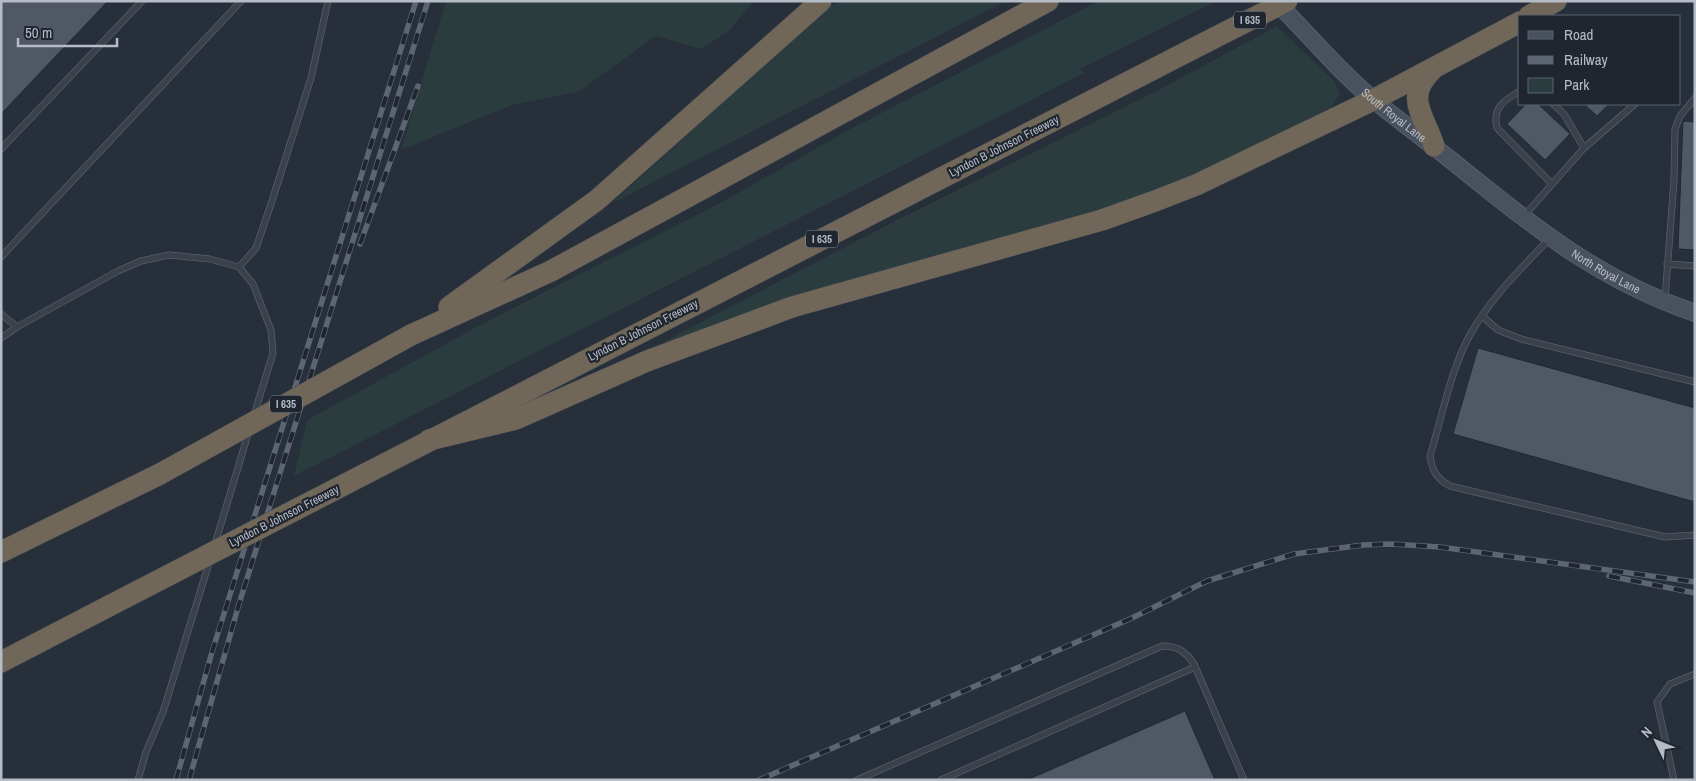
<svg xmlns="http://www.w3.org/2000/svg" width="1696" height="781" font-family="'Archivo Narrow',sans-serif">
	<style>
		.green { fill: #2a3c3d }
		.building { fill: #505865; stroke: #212832 }
		.lines { fill: none; stroke-linecap: round; stroke-linejoin: round }
		.lane-casing { stroke: #585f69; stroke-width: 7 }
		.secondary-casing { stroke: #585f69; stroke-width: 18 }
		.highway-casing { stroke: #454c56; stroke-width: 22 }
		.lane { stroke: #3a414b; stroke-width: 5.5 }
		.secondary { stroke: #49515e; stroke-width: 16 }
		.highway { stroke: #706758; stroke-width: 21 }
		.rail-casing { stroke: #5d6572; stroke-width: 5.5 }
		.rail { stroke: #1f2630; stroke-width: 4; stroke-dasharray: 11; stroke-linecap: butt }
		.highway-bridge-casing { stroke: #454c56; stroke-width: 22; stroke-linecap: butt }
		.highway-bridge { stroke: #706758; stroke-width: 21 }
		.labels { text-anchor: middle; dominant-baseline: central; stroke-width: 4.5; stroke-linejoin: round; paint-order: stroke }
		.shield { fill: #1f2630; stroke: #898f99; stroke-width: 1 }
		.shield-label { font-size: 11px; font-weight: bold; fill: #b6bcc6 }
		.street-label { font-size: 12px; fill: #b6bcc6; stroke: #1f2630 }
	</style>
	<rect width="100%" height="100%" fill="#272f3b"/>
	<g class="green">
		<path d="M 446,1 L 754,1 L 729,31 L 701,49 L 656,36 L 578,92 L 512,105 L 401,150 Z"/>
		<path d="M 838,1 L 1006,1 L 611,204 L 820,14 Z"/>
		<path d="M 1099,1 L 1216,1 L 1080,69 L 1084,73 L 294,476 L 307,420 L 484,323 L 726,200 L 852,128 Z"/>
		<path d="M 1277,26 L 1334,81 L 1340,94 L 1331,107 L 1206,173 L 1126,206 L 668,347 L 665,341 L 893,222 L 1157,91 Z"/>
	</g>
	<g class="building">
		<path d="M 1,1 L 108,1 L 1,114 Z"/>
		<path d="M 1526,104 L 1538,104 L 1570,134 L 1545,160 L 1507,124 Z"/>
		<path d="M 1584,104 L 1609,104 L 1597,116 Z"/>
		<path d="M 1683,121 L 1695,122 L 1695,250 L 1678,249 Z"/>
		<path d="M 1478,348 L 1695,408 L 1695,502 L 1453,434 Z"/>
		<path d="M 1185,711 L 1215,780 L 1027,780 Z"/>
	</g>
	<g class="lines">
		<defs>
			<g id="lane">
				<path d="M 1520,91 C 1504,100 1492,108 1497,128 L 1552,184"/>
				<path d="M 1553,104 L 1564,114 L 1584,148"/>
				<path d="M 1,149 L 142,1"/>
				<path d="M 1524,216 L 1584,148 L 1635,104"/>
				<path d="M 1549,239 C 1521,269 1491,297 1471,333 C 1451,368 1442,417 1430,456 C 1432,471 1437,479 1450,486 L 1665,537 L 1695,535"/>
				<path d="M 1,257 L 241,1"/>
				<path d="M 1667,264 L 1695,266"/>
				<path d="M 239,267 L 256,248 L 272,201 L 311,78 L 328,1"/>
				<path d="M 1665,299 L 1674,180 L 1675,129 L 1680,116 L 1695,98"/>
				<path d="M 1,314 L 17,327 L 118,271 L 141,261 L 169,255 L 210,259 L 239,267 L 253,284 L 271,330 L 273,353 L 254,415"/>
				<path d="M 1482,316 L 1498,330 L 1521,339 L 1695,382"/>
				<path d="M 1,338 L 17,327"/>
				<path d="M 215,544 L 249,431"/>
				<path d="M 138,780 L 146,752 L 163,712 L 210,560"/>
				<path d="M 857,780 L 1162,646 C 1178,646 1185,651 1194,664 L 1244,780"/>
				<path d="M 941,780 L 1195,667"/>
				<path d="M 1674,780 L 1657,702 L 1670,684 L 1695,674"/>
			</g>
			<g id="secondary">
				<path id="s1" d="M 1275,1 C 1308,33 1338,71 1374,100 C 1404,125 1437,148 1467,173 C 1542,233 1602,281 1695,313"/>
			</g>
			<g id="highway">
				<path d="M 1529,16 L 1556,1"/>
				<path d="M 1432,70 C 1403,98 1425,116 1434,146"/>
				<path d="M 449,307 L 597,200 L 821,1"/>
				<path d="M 411,335 L 551,271 L 1048,1"/>
				<path d="M 429,440 L 516,419 L 647,361 L 792,307 L 1102,220 L 1155,201 L 1196,185 L 1373,100 L 1520,22"/>
				<path d="M 363,475 L 1214,38"/>
				<path d="M 1,552 L 160,474"/>
				<path d="M 1,662 L 109,606"/>
			</g>
		</defs>
		<use href="#lane" class="lane-casing"/>
		<use href="#secondary" class="secondary-casing"/>
		<use href="#highway" class="highway-casing"/>
		<use href="#lane" class="lane"/>
		<use href="#secondary" class="secondary"/>
		<use href="#highway" class="highway"/>
		<defs>
			<g id="rail">
				<path d="M 360,244 L 418,86"/>
				<path d="M 1609,576 L 1695,593"/>
				<path d="M 176,780 L 212,652 L 416,1"/>
				<path d="M 189,780 L 239,604 L 428,1"/>
				<path d="M 759,780 L 1132,618 L 1207,581 L 1294,554 L 1363,545 L 1391,544 L 1440,547 L 1695,582"/>
			</g>
		</defs>
		<use href="#rail" class="rail-casing"/>
		<use href="#rail" class="rail"/>
		<defs>
			<g id="highway-bridge">
				<path d="M 1214,38 L 1287,1"/>
				<path d="M 160,474 L 411,335"/>
				<path d="M 109,606 L 363,475"/>
			</g>
		</defs>
		<use href="#highway-bridge" class="highway-bridge-casing"/>
		<use href="#highway-bridge" class="highway-bridge"/>
	</g>
	<g class="labels">
		<g class="shield">
			<rect x="1234" y="11.5" width="32" height="17" rx="4"/>
			<rect x="806" y="230.5" width="32" height="17" rx="4"/>
			<rect x="270" y="395.5" width="32" height="17" rx="4"/>
		</g>
		<g class="shield-label">
			<text x="1250" y="20">I 635</text>
			<text x="822" y="239">I 635</text>
			<text x="286" y="404">I 635</text>
		</g>
		<g class="street-label">
			<text stroke="none"><textPath href="#s1" startOffset="165">South Royal Lane</textPath></text>
			<text transform="translate(1004 146) rotate(-27)">Lyndon B Johnson Freeway</text>
			<text stroke="none"><textPath href="#s1" startOffset="429">North Royal Lane</textPath></text>
			<text transform="translate(643 330) rotate(-27)">Lyndon B Johnson Freeway</text>
			<text transform="translate(284 516) rotate(-27)">Lyndon B Johnson Freeway</text>
		</g>
	</g>
	<rect width="1696" height="781" fill="none" stroke="#b6bcc6" stroke-width="5"/>
	<rect x="1518" y="15" width="162" height="90" fill="#1f2630" stroke="#5b626c"/>
	<rect x="1528" y="31" width="25" height="8" fill="#49515e" stroke="#5b626c"/>
	<text x="1564" y="40" font-size="15" fill="#b6bcc6">Road</text>
	<rect x="1528" y="56" width="25" height="8" fill="#5d6572" stroke="#5b626c"/>
	<text x="1564" y="65" font-size="15" fill="#b6bcc6">Railway</text>
	<rect x="1528" y="78" width="25" height="15" fill="#2a3c3d" stroke="#5b626c"/>
	<text x="1564" y="90" font-size="15" fill="#b6bcc6">Park</text>
	<g transform="translate(1656 741) rotate(313)" stroke="#1f2630" stroke-width="4" paint-order="stroke">
	<path d="M0-4L9 19L0 12L-9 19Z" fill="#b6bcc6"/>
	<text y="-8" font-size="14" font-weight="bold" text-anchor="middle" fill="#b6bcc6">N</text>
	</g>
	<path d="M18 38v8h99v-8" fill="none" stroke="#b6bcc6" stroke-width="2.5"/>
	<text x="25" y="38" font-size="15" fill="#b6bcc6" stroke="#1f2630" stroke-width="4" paint-order="stroke">50 m</text>
</svg>
